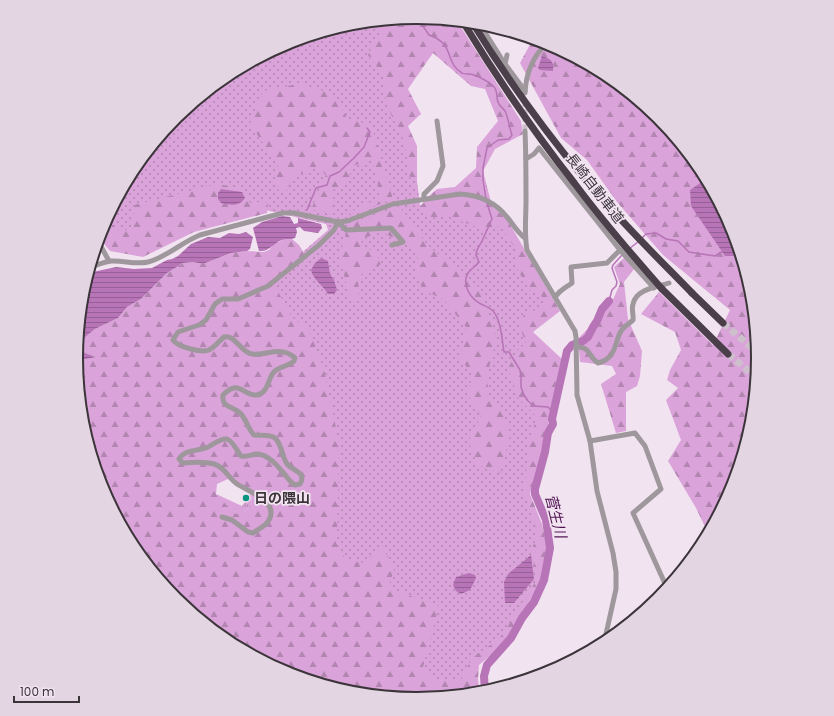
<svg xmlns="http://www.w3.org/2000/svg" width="834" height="716" font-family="Poppins,'Noto Sans JP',sans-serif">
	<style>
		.grass { fill: url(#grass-dots) }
		.forest { fill: url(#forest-firs); fill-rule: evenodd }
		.park { fill: url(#park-tufts) }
		.water { fill: url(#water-rules) }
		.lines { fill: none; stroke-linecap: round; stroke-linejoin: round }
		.stream { stroke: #b774b7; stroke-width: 1.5 }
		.river { stroke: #b774b7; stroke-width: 8 }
		.minor-tunnel { stroke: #cdc0cc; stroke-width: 5; stroke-dasharray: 5 2.5; stroke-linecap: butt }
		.highway-tunnel { stroke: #cdc0cc; stroke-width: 7; stroke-dasharray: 7 3.5; stroke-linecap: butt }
		.minor { stroke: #9e989d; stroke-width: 5 }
		.highway { stroke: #4b3f4a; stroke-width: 7 }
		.highway-bridge { stroke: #4b3f4a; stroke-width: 7 }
		.poi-dot { fill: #089480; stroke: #f2e3f1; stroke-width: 1.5 }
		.labels { text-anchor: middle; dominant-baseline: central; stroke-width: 3.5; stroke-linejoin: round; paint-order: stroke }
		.street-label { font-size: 14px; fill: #3b353a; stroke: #f2e3f1 }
		.poi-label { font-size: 14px; font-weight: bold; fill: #3b353a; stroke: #f2e3f1; text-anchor: start }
		.water-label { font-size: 15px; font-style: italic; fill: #501352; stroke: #f2e3f1 }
		.rim { fill: none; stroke: #3b353a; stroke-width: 2 }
	</style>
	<defs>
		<pattern id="grass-dots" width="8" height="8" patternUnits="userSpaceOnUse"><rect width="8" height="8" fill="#daa3d9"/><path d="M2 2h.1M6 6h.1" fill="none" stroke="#b286b1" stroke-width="1.8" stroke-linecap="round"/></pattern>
		<pattern id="forest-firs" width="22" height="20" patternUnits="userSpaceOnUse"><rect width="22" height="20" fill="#daa3d9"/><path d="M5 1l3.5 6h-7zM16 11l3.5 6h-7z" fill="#b286b1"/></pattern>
		<pattern id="park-tufts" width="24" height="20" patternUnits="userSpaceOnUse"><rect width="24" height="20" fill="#daa3d9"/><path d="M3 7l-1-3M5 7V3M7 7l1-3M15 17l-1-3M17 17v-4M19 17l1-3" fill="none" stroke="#b286b1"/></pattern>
		<pattern id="water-rules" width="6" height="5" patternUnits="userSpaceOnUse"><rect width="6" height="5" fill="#b774b7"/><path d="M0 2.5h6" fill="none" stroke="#966096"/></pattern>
	</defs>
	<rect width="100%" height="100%" fill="#f2e3f1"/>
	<path class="grass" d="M 372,21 L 388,30 L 396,109 L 412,140 L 420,205 L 501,219 L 553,306 L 527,332 L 521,396 L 540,418 L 525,490 L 540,532 L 538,582 L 501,642 L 476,660 L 470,691 L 434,696 L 389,592 L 342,562 L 271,287 L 273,278 L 328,230 L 326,224 L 261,209 L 143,245 L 99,238 L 102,227 L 134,168 L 176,117 L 228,74 L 287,43 L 351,24 Z"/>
	<g class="forest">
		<path d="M 417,17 L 436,19 L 440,22 L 449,20 L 457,21 L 521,121 L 523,134 L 495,149 L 483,171 L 492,206 L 507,219 L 560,311 L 533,332 L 562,359 L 543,448 L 530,494 L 542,524 L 547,547 L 540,584 L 503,645 L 479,665 L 478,679 L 480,693 L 417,699 L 350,692 L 286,673 L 227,641 L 176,599 L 133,547 L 102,488 L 83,424 L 76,361 L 96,357 L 80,351 L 78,343 L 95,329 L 118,318 L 127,307 L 141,299 L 167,273 L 183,263 L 193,262 L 203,264 L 231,253 L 247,251 L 264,252 L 269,250 L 274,244 L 285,239 L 292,239 L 299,245 L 305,255 L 275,286 L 292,317 L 309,330 L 324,369 L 339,443 L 337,543 L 345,559 L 362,563 L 382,548 L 395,567 L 388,588 L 439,606 L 423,667 L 434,681 L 461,680 L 472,658 L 499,639 L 536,581 L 532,549 L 538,533 L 524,492 L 529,442 L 537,417 L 518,398 L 508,369 L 517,351 L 526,343 L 519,325 L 524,315 L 544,306 L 541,294 L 529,290 L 515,265 L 516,249 L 500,226 L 485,230 L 447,216 L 429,218 L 419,208 L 428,197 L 437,189 L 455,187 L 476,168 L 477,147 L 498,121 L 485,89 L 471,86 L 433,53 L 408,89 L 421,114 L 408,126 L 417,146 L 417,180 L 410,178 L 404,141 L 387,106 L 383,75 L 368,55 L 376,39 L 385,33 L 369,26 L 367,22 ZM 228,479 L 251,494 L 252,503 L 244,512 L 216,494 L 217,484 Z"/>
		<path d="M 533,39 L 548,43 L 607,75 L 658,117 L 701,169 L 732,228 L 751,292 L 758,358 L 751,425 L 732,489 L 708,533 L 696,508 L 668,461 L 681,440 L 666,400 L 678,388 L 667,380 L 670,370 L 681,350 L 675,332 L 641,314 L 659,292 L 713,345 L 730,310 L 663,255 L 617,202 L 587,160 L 561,138 L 520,63 Z"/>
		<path d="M 303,83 L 335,96 L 348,120 L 371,124 L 393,199 L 354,214 L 346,214 L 381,197 L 372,160 L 352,166 L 348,183 L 333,190 L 332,213 L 311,210 L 326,175 L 318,167 L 293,176 L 286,191 L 275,189 L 278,165 L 250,124 L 263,91 Z"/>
		<path d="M 217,184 L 242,189 L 250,203 L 268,201 L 267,213 L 194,232 L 143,257 L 110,251 L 99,238 L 102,227 L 106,219 L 119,230 L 132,230 L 134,205 Z"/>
		<path d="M 400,207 L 427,245 L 480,288 L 496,339 L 487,376 L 489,400 L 503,411 L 510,436 L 500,473 L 478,465 L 468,442 L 481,416 L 468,395 L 472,375 L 460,357 L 466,327 L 443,299 L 423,290 L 415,272 L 418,257 L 404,238 L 397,240 L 382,232 L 361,239 L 363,248 L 375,251 L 381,264 L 360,275 L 357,290 L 361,301 L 351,301 L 339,256 L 349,225 Z"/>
		<path d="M 625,257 L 634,269 L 624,282 L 628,319 L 642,351 L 640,376 L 637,386 L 626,392 L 626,431 L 616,433 L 601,384 L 616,374 L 612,366 L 580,362 L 578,339 L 611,304 L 620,284 L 614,267 Z"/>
	</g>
	<path class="park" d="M 216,494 L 242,506 L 251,494 L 252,503 L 244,512 L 235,514 Z"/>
	<g class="water">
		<path d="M 542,56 C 551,59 554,61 553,71 L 540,70 L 538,68 Z"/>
		<path d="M 706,179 L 732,228 L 740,254 L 736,256 L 725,256 L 691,206 L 690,190 Z"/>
		<path d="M 221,189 L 242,192 L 245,198 C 239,207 230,205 221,203 L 218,199 L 218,193 Z"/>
		<path d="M 282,216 L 290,217 L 294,224 L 298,223 L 298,218 L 321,224 L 322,228 L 318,233 L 304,231 L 300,227 L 296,228 L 297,232 L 295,238 C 290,240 287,238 282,240 C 273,243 270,252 259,251 L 253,228 L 262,222 Z"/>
		<path d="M 246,232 L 253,237 L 250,249 L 247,251 L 231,253 L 203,264 L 193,262 L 183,263 L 167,273 L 141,299 L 127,307 L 118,318 L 95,329 L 78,343 L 80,351 L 96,357 L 76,361 L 76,358 L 83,291 L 88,273 L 116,267 L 134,269 L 152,268 L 167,260 L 172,259 L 178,256 L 191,244 L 208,237 L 220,238 L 229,233 L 239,234 Z"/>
		<path d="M 321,258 L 328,261 L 330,274 L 334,280 L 337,290 L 334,294 L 328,294 C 322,284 313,280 311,270 L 315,263 Z"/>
		<path d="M 531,555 L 534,579 L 514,603 L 505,603 L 504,582 L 508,574 Z"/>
		<path d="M 469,573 L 475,575 L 476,578 L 470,590 L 461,594 L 456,591 L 453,585 L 456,577 Z"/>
	</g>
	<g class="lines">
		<g class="stream">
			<path d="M 396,19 L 398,22 C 418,26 415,13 429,35 C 455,43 445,64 462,73 C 465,75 470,73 474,75 C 480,77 491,83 494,87 C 498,91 496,97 498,102 C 499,106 503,108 505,111 C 507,113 510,130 512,135 L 509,139 L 498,140 L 487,148 L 483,168 L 483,180 L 486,199"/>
			<path d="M 487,203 L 492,219 L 482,241 L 477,250 L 476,255 L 479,262 C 476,266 471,269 468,273 C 461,285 471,299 481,304 C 485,306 489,307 492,310 C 501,318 502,340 504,352 L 509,352 L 520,370 L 521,376 L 521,387 L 524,395 L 528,401 L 534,406 L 548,407 L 553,412"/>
			<path d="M 307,210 L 316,188 L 327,185 L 330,176 L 339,172 L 354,158 L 364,147 L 370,132 L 367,128"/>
			<path d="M 642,238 L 646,234 L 656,233 L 666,239 L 678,241 L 689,252 L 715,256 L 723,251"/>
			<path d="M 629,249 L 639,241"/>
			<path d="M 609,301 L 612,290 L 616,286 L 617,282 L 612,268 L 613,265 L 622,255"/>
		</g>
		<path class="river" d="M 485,692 L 484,676 L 487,665 L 511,638 L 522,618 L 534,602 L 544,580 L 550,548 L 546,520 L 535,494 L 535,489 L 545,452 L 548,433 L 553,424 L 552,419 L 567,351 L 572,345 L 583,341 L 588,337 L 593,327 L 597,321 L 602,309 L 609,301"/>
		<path class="minor-tunnel" d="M 525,102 L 525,131"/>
		<g class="highway-tunnel">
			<path d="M 723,323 L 757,352"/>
			<path d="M 728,354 L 756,377"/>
		</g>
		<g class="minor">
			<path d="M 479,23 L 505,64 L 525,91"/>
			<path d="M 505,64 L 507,55"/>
			<path d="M 525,93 C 526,73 533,56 547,43"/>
			<path d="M 525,131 C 526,154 526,178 526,201 C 526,218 524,234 527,250 L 575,331 L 576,337 L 577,395 L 590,441 L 597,491 L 613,553 L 616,572 L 616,589 L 604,643"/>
			<path d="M 526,159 L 534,154 L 539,148 L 620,250 L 607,263 L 571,267 L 572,283 C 564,289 562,288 555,297"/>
			<path d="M 424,199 L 424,194 L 437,181 L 443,166 L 437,121"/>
			<path d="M 338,222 L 346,230 L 391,228 L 403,242 L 392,245"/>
			<path d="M 98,241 L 109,261"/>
			<path d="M 620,250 L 654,288"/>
			<path d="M 90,267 C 97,265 104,262 111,261 C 123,260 135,265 148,262 C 167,257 182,242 200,235 L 283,213 L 294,213 L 338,222 L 347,221 L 393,204 L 460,194 C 479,195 495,202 507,217 C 513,224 517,232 525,238"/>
			<path d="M 576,347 C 591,346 588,357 598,363 C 617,358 614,343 621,331 C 624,326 629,324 633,320 C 634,315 631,310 633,304 C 636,289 657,287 669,283"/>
			<path d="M 590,441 L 635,433 L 645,446 L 661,489 L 633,513 L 667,588"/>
			<path d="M 222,517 L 232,520 L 248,532 L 253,533 C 257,530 263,527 266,524 C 284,503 249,492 237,484 C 228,478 225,467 214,464 C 204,461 193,462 183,463 L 179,459 C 185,448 201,452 210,446 C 215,443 221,438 227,439 C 233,441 237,451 241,456 C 249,457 250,455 256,454 C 270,453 283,473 291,482 L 295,485 L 300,484 C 307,472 293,471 287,464 C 282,457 282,444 275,438 C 269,434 261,436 254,435 C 248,429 247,421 241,414 C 234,406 221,408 223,395 C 240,378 243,397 257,395 C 267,394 268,380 273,373 C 278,366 288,367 294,361 L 295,358 C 282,345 265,356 252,354 C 241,353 235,334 224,337 C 219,341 215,347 209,350 C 201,353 178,347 173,340 L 178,332 L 199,325 L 206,320 L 215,304 L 219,301 L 222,299 L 238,299 L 268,286 L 319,245 L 334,230 L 338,222"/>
		</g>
		<g class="highway">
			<path d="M 662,289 L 728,354"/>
			<path d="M 692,293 L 723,323"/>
		</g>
		<g class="highway-bridge">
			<path d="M 463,22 C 497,78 534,132 575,184 C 602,220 632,255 662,289"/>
			<path d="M 472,22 C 506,77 543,129 584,178 C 617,218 655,255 692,293"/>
		</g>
	</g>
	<circle class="poi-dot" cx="246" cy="498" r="4"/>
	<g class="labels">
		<g class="street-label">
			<text transform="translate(595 188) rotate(52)">長崎自動車道</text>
		</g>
		<g class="poi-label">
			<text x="254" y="498">日の隈山</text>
		</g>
		<g class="water-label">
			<text transform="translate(556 516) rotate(76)">菅生川</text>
		</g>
	</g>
	<path d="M0 0H834V716H0ZM83 358a334 334 0 1 1 668 0a334 334 0 1 1-668 0Z" fill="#e3d5e2" fill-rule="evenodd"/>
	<path class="rim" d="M83 358a334 334 0 1 1 668 0a334 334 0 1 1-668 0Z"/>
	<path d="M14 696v6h65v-6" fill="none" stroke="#3b353a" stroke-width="2"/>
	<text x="20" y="696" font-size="12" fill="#3b353a" stroke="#f2e3f1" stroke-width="3" paint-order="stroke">100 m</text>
</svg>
